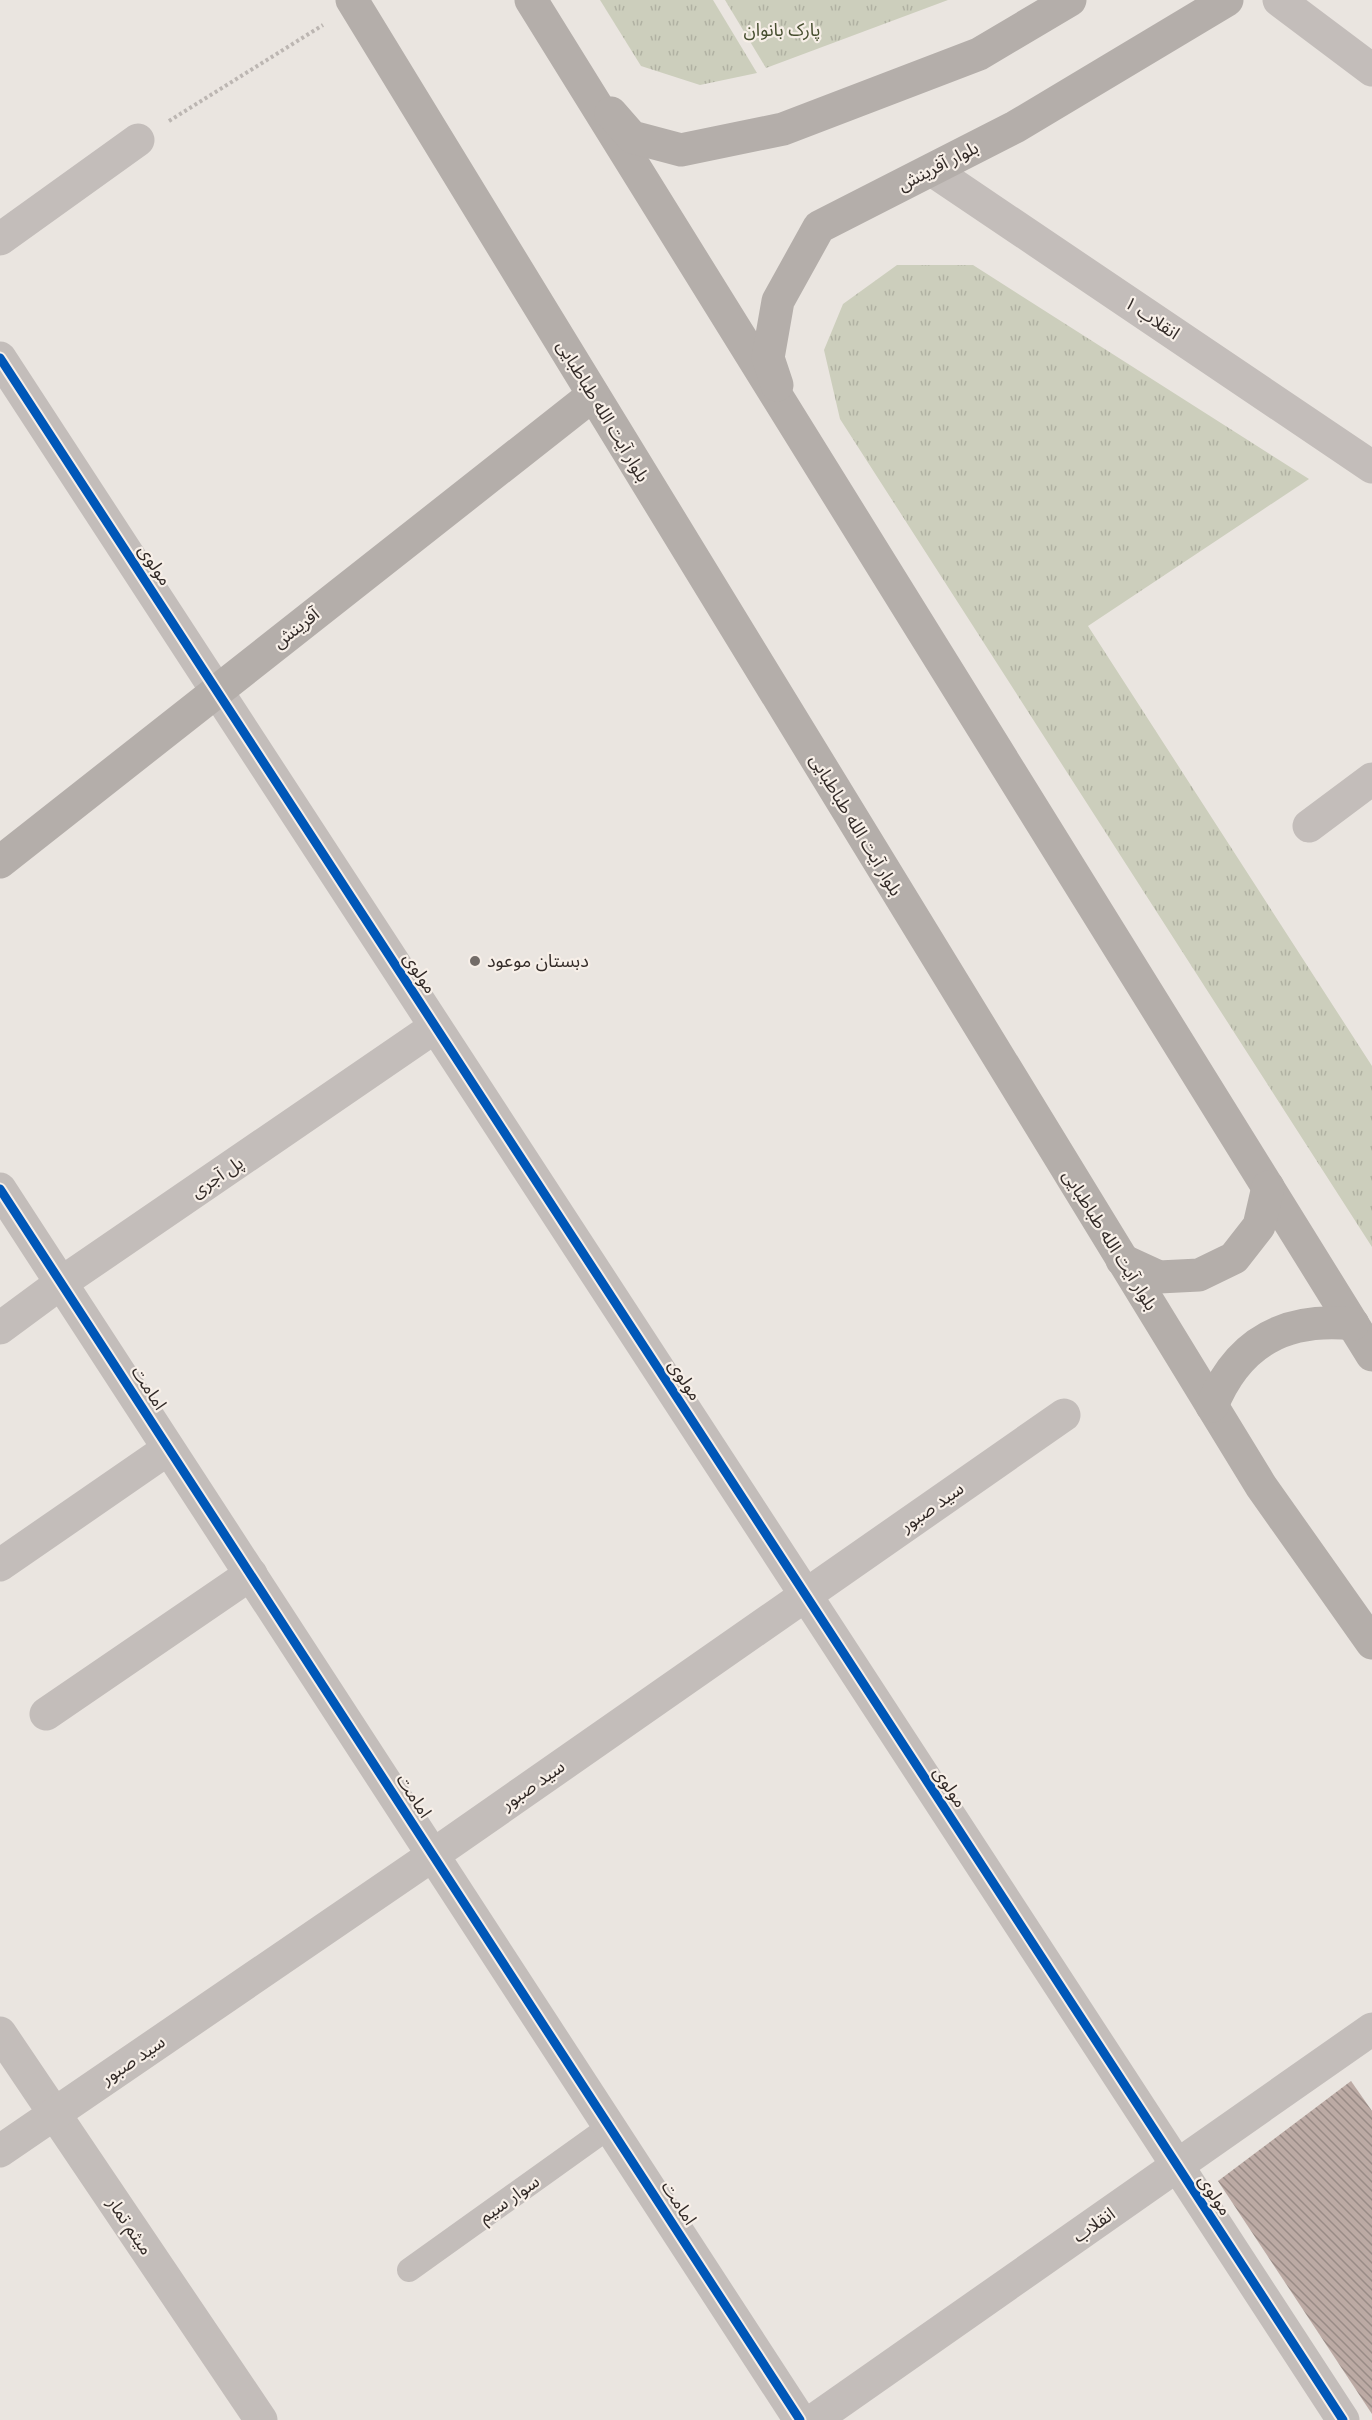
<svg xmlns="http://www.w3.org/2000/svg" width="1372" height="2420" font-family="'Nunito Sans','Noto Sans Arabic',sans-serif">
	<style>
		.park { fill: url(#park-tufts) }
		.building { fill: url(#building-back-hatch) }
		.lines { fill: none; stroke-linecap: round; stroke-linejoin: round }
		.path { stroke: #bcb6b2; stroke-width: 4; stroke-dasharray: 3 3; stroke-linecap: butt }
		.lane { stroke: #c3bdba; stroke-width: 24 }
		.street { stroke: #c3bdba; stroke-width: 33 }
		.secondary { stroke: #b4aeaa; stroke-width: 33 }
		.cycleway-casing { stroke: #f7efe8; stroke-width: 13 }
		.cycleway { stroke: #0057b8; stroke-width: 9 }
		.poi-dot { fill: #736c68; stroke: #f7efe8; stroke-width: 2 }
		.labels { text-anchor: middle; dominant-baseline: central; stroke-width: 4.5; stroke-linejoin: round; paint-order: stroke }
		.park-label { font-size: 18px; fill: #464e2f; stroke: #f7efe8 }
		.street-label { font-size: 18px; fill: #332b28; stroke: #f7efe8 }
		.poi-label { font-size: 18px; fill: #332b28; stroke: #f7efe8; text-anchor: start }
	</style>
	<defs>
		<pattern id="park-tufts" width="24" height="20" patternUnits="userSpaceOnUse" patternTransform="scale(1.5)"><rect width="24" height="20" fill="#cccebc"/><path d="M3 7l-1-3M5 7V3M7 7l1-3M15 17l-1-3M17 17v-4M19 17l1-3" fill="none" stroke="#b0b1a2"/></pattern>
		<pattern id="building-back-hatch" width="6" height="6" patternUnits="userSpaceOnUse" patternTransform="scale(1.5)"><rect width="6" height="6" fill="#bcaaa4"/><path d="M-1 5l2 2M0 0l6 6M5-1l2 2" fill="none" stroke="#998b86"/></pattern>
	</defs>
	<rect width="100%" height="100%" fill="#eae5e0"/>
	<g class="park">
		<path d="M 600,0 L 713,0 L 757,73 L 700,85 L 641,66 Z"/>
		<path d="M 725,0 L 948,0 L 766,68 Z"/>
		<path d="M 897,265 L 973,265 L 1309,479 L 1088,626 L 1372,1066 L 1372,1247 L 840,419 L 824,350 L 843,304 Z"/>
	</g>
	<path class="building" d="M 1351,2081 L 1372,2111 L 1372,2414 L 1218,2181 Z"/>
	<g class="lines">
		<path class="path" d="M 169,121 L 323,25"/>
		<path class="lane" d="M 409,2270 L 609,2127"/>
		<g class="street">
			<path d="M 1279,0 L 1372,70"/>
			<path d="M 932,170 L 1372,467"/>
			<path d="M 0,239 L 138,140"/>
			<path d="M 0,358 L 1343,2420"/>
			<path d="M 1309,826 L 1372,779"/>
			<path d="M 0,1189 L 800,2420"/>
			<path d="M 0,1328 L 61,1283 L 435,1027"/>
			<path d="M 0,1565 L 168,1449"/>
			<path d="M 46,1714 L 251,1574"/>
			<path d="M 0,2033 L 261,2420"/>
			<path d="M 0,2151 L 433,1855 L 1064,1415"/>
			<path d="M 814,2420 L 1372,2029"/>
		</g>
		<g class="secondary">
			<path d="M 352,0 L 1261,1486 L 1372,1643"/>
			<path d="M 531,0 L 1372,1355"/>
			<path d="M 611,113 L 632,137 L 681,150 L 783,129 L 979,54 L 1070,0"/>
			<path d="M 777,385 L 768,358 L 778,301 L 819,227 L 1015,127 L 1227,0"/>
			<path d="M 0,862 L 593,395"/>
			<path d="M 1122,1260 L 1159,1277 L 1199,1275 L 1234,1258 L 1259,1226 L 1268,1187"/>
			<path d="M 1212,1406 C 1238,1342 1285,1317 1353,1324"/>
		</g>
		<defs>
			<g id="cycleway">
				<path d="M 0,358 L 1343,2420"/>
				<path d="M 0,1189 L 800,2420"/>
			</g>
		</defs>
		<use href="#cycleway" class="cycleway-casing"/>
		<use href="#cycleway" class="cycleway"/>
	</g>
	<circle class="poi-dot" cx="475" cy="961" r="6"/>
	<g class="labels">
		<g class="park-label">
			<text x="782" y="30">پارک بانوان</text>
		</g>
		<g class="street-label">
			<text transform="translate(938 166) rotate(-27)">بلوار آفرینش</text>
			<text transform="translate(1152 318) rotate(34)">انقلاب ۱</text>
			<text transform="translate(603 411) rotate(59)">بلوار آیت الله طباطبایی</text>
			<text transform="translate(155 565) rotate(57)">مولوی</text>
			<text transform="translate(296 628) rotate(-38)">آفرینش</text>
			<text transform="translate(856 825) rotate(59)">بلوار آیت الله طباطبایی</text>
			<text transform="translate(420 973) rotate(57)">مولوی</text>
			<text transform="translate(217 1177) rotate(-34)">پل آجری</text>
			<text transform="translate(1110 1240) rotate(58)">بلوار آیت الله طباطبایی</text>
			<text transform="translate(685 1380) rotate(57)">مولوی</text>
			<text transform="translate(149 1388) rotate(57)">امامت</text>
			<text transform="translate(932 1507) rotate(-35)">سید صبور</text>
			<text transform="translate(533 1785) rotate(-35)">سید صبور</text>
			<text transform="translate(950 1787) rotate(57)">مولوی</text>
			<text transform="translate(414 1796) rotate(57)">امامت</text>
			<text transform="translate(133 2060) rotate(-34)">سید صبور</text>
			<text transform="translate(1215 2195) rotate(57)">مولوی</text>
			<text transform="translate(509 2199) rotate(-35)">سوار سیم</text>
			<text transform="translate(679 2203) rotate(57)">امامت</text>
			<text transform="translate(1094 2225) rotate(-35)">انقلاب</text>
			<text transform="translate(130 2226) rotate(56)">میثم تمار</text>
		</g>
		<g class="poi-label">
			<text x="487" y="961">دبستان موعود</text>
		</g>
	</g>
</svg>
